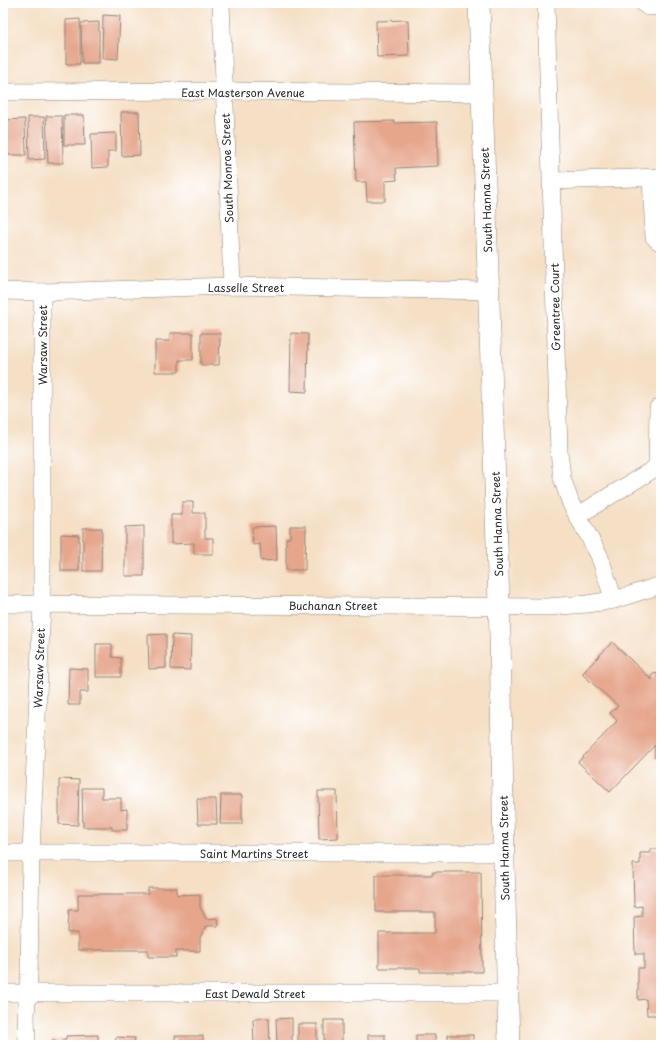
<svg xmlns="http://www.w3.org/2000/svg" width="664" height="1048" font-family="'Playpen Sans',sans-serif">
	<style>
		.building { fill: #e6a68c }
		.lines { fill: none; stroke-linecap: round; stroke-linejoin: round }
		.minor-casing { stroke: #908578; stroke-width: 18 }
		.tertiary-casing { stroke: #908578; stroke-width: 22 }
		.minor { stroke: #fff; stroke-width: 17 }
		.tertiary { stroke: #fff; stroke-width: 21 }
		.labels { text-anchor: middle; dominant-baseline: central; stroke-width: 3; stroke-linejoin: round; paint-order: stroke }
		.street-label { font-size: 11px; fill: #2b2b2b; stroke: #fff }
	</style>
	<rect width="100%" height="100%" fill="#fff"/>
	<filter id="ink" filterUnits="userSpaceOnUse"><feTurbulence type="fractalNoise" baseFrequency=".025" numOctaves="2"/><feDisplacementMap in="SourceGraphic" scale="8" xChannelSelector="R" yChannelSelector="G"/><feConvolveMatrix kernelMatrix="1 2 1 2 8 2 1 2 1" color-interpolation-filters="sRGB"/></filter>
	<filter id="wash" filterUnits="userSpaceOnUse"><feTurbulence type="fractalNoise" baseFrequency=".012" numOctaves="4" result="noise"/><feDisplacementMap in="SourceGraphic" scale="16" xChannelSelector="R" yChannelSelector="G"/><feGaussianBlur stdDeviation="0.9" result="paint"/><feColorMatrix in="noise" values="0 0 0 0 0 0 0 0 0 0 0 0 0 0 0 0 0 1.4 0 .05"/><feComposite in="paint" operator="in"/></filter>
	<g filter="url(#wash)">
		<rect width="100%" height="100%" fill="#f5dfc5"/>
		<g id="blocks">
			<g class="building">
				<path d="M 103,15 L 120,16 L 118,59 L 102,58 Z"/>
				<path d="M 80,19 L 80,64 L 66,64 L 66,20 Z"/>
				<path d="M 408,20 L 409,56 L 377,57 L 376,21 Z"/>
				<path d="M 99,22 L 99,63 L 82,63 L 81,23 Z"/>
				<path d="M 121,112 L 139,112 L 140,155 L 122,156 Z"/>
				<path d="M 64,115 L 84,115 L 85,145 L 64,145 Z"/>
				<path d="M 46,116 L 62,116 L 63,163 L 48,163 Z"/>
				<path d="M 28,117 L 44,117 L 45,159 L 29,160 Z"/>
				<path d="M 25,119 L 26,155 L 3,155 L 3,120 Z"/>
				<path d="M 394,121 L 394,123 L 437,122 L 438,166 L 396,168 L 397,180 L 385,181 L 385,201 L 367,201 L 366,182 L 356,182 L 354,122 Z"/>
				<path d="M 116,133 L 116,151 L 108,151 L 108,167 L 92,168 L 91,134 Z"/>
				<path d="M 170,333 L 193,333 L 193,360 L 179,360 L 179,372 L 155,372 L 155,341 L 170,341 Z"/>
				<path d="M 201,333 L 220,333 L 219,365 L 201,365 Z"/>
				<path d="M 291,333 L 308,334 L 307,392 L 290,391 Z"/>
				<path d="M 182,502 L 193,502 L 193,513 L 205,513 L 205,538 L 213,538 L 213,554 L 194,554 L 194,543 L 171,544 L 171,515 L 182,515 Z"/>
				<path d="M 144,526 L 144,576 L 125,576 L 125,527 Z"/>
				<path d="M 276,526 L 277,560 L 261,561 L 260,544 L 253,545 L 252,527 Z"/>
				<path d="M 290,526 L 306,526 L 305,570 L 286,570 L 286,538 L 290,538 Z"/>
				<path d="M 83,528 L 102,528 L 101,571 L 83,571 Z"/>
				<path d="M 61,534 L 79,535 L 79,571 L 61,571 Z"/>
				<path d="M 166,634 L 166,668 L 149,669 L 148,635 Z"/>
				<path d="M 3,635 L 6,635 L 7,677 L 3,677 Z"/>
				<path d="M 172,635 L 191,636 L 190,670 L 171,669 Z"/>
				<path d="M 612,642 L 652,680 L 652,674 L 661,673 L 661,759 L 655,758 L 655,745 L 610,792 L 578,762 L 617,721 L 610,713 L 618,706 L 582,674 Z"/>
				<path d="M 96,644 L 112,644 L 112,657 L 121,658 L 121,677 L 96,677 Z"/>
				<path d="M 69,668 L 88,669 L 88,692 L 80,692 L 80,705 L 68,705 Z"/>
				<path d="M 59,779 L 79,780 L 78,825 L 59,824 Z"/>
				<path d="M 82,788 L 102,788 L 102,798 L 121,798 L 121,810 L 127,809 L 127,830 L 112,830 L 112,827 L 83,827 Z"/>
				<path d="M 318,791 L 337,791 L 338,838 L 319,839 Z"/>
				<path d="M 221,795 L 242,795 L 242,824 L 220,824 Z"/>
				<path d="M 197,799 L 216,799 L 217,824 L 198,824 Z"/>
				<path d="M 650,849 L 661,849 L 661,1018 L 656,1019 L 656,1015 L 647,1015 L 646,999 L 638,1000 L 638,968 L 644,968 L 644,954 L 635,954 L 634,917 L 642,916 L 642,906 L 634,907 L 633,864 L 640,864 L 640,853 L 650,853 Z"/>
				<path d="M 433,872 L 481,872 L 482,972 L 420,972 L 420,968 L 379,968 L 379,933 L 435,933 L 435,912 L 376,912 L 376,875 L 433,875 Z"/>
				<path d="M 148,888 L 177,888 L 177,895 L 200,894 L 200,907 L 206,919 L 217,918 L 218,926 L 206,926 L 200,938 L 200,951 L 176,951 L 176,957 L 148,957 L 148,950 L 78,950 L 78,933 L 68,933 L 69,910 L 78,910 L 78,894 L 148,894 Z"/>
				<path d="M 269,1018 L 270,1045 L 254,1045 L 253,1019 Z"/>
				<path d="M 292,1018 L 292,1045 L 277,1045 L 276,1019 Z"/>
				<rect x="324" y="1020" width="18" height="25"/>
				<rect x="298" y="1024" width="19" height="21"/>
				<path d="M 98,1035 L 98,1045 L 52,1045 L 52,1040 L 66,1039 L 66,1036 Z"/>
				<rect x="368" y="1035" width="17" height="10"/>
				<rect x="416" y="1035" width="19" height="10"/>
				<rect x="448" y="1035" width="25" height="10"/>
				<rect x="175" y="1036" width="28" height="9"/>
				<path d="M 116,1037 L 135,1038 L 134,1045 L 115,1045 Z"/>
			</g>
		</g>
	</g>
	<g filter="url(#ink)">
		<use href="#blocks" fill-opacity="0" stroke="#908578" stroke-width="1"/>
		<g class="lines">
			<defs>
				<g id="minor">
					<path d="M 221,3 L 232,286"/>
					<path d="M 546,3 L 559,451 L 562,478 L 571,504 L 599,555 L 614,600"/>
					<path d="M 643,3 L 648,7 L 661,6"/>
					<path d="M 3,92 L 224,91 L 483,93"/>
					<path d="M 651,177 L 654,237 L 658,241 L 661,241"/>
					<path d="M 552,181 L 661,177"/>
					<path d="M 3,291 L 42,292 L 232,286 L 489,291"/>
					<path d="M 657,467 L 658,408 L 661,407"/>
					<path d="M 577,516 L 657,467 L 661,467"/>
					<path d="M 3,604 L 547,607 L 587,604 L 614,600 L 661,585"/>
					<path d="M 3,853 L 504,853"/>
					<path d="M 3,993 L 508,993"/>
					<path d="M 27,1045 L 26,1016 L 29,975 L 31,853 L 42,604 L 42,292"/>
				</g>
				<path id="tertiary" d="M 479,3 L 500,634 L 504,864 L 509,1045"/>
			</defs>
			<use href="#minor" class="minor-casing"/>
			<use href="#tertiary" class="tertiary-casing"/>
			<use href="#minor" class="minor"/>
			<use href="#tertiary" class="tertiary"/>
		</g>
	</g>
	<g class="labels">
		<g class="street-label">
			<text x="243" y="92">East Masterson Avenue</text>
			<text transform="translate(227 168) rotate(-92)">South Monroe Street</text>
			<text transform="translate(486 200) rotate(-92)">South Hanna Street</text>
			<text x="246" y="287">Lasselle Street</text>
			<text transform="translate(555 307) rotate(-91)">Greentree Court</text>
			<text transform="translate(42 345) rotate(-90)">Warsaw Street</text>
			<text transform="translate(497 524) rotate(-92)">South Hanna Street</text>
			<text x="333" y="605">Buchanan Street</text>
			<text transform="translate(39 668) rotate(-88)">Warsaw Street</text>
			<text transform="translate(504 848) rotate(-91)">South Hanna Street</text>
			<text x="254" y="853">Saint Martins Street</text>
			<text x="255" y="993">East Dewald Street</text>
		</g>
	</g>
	<rect width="664" height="1048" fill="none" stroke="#fff" stroke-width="16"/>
</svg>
